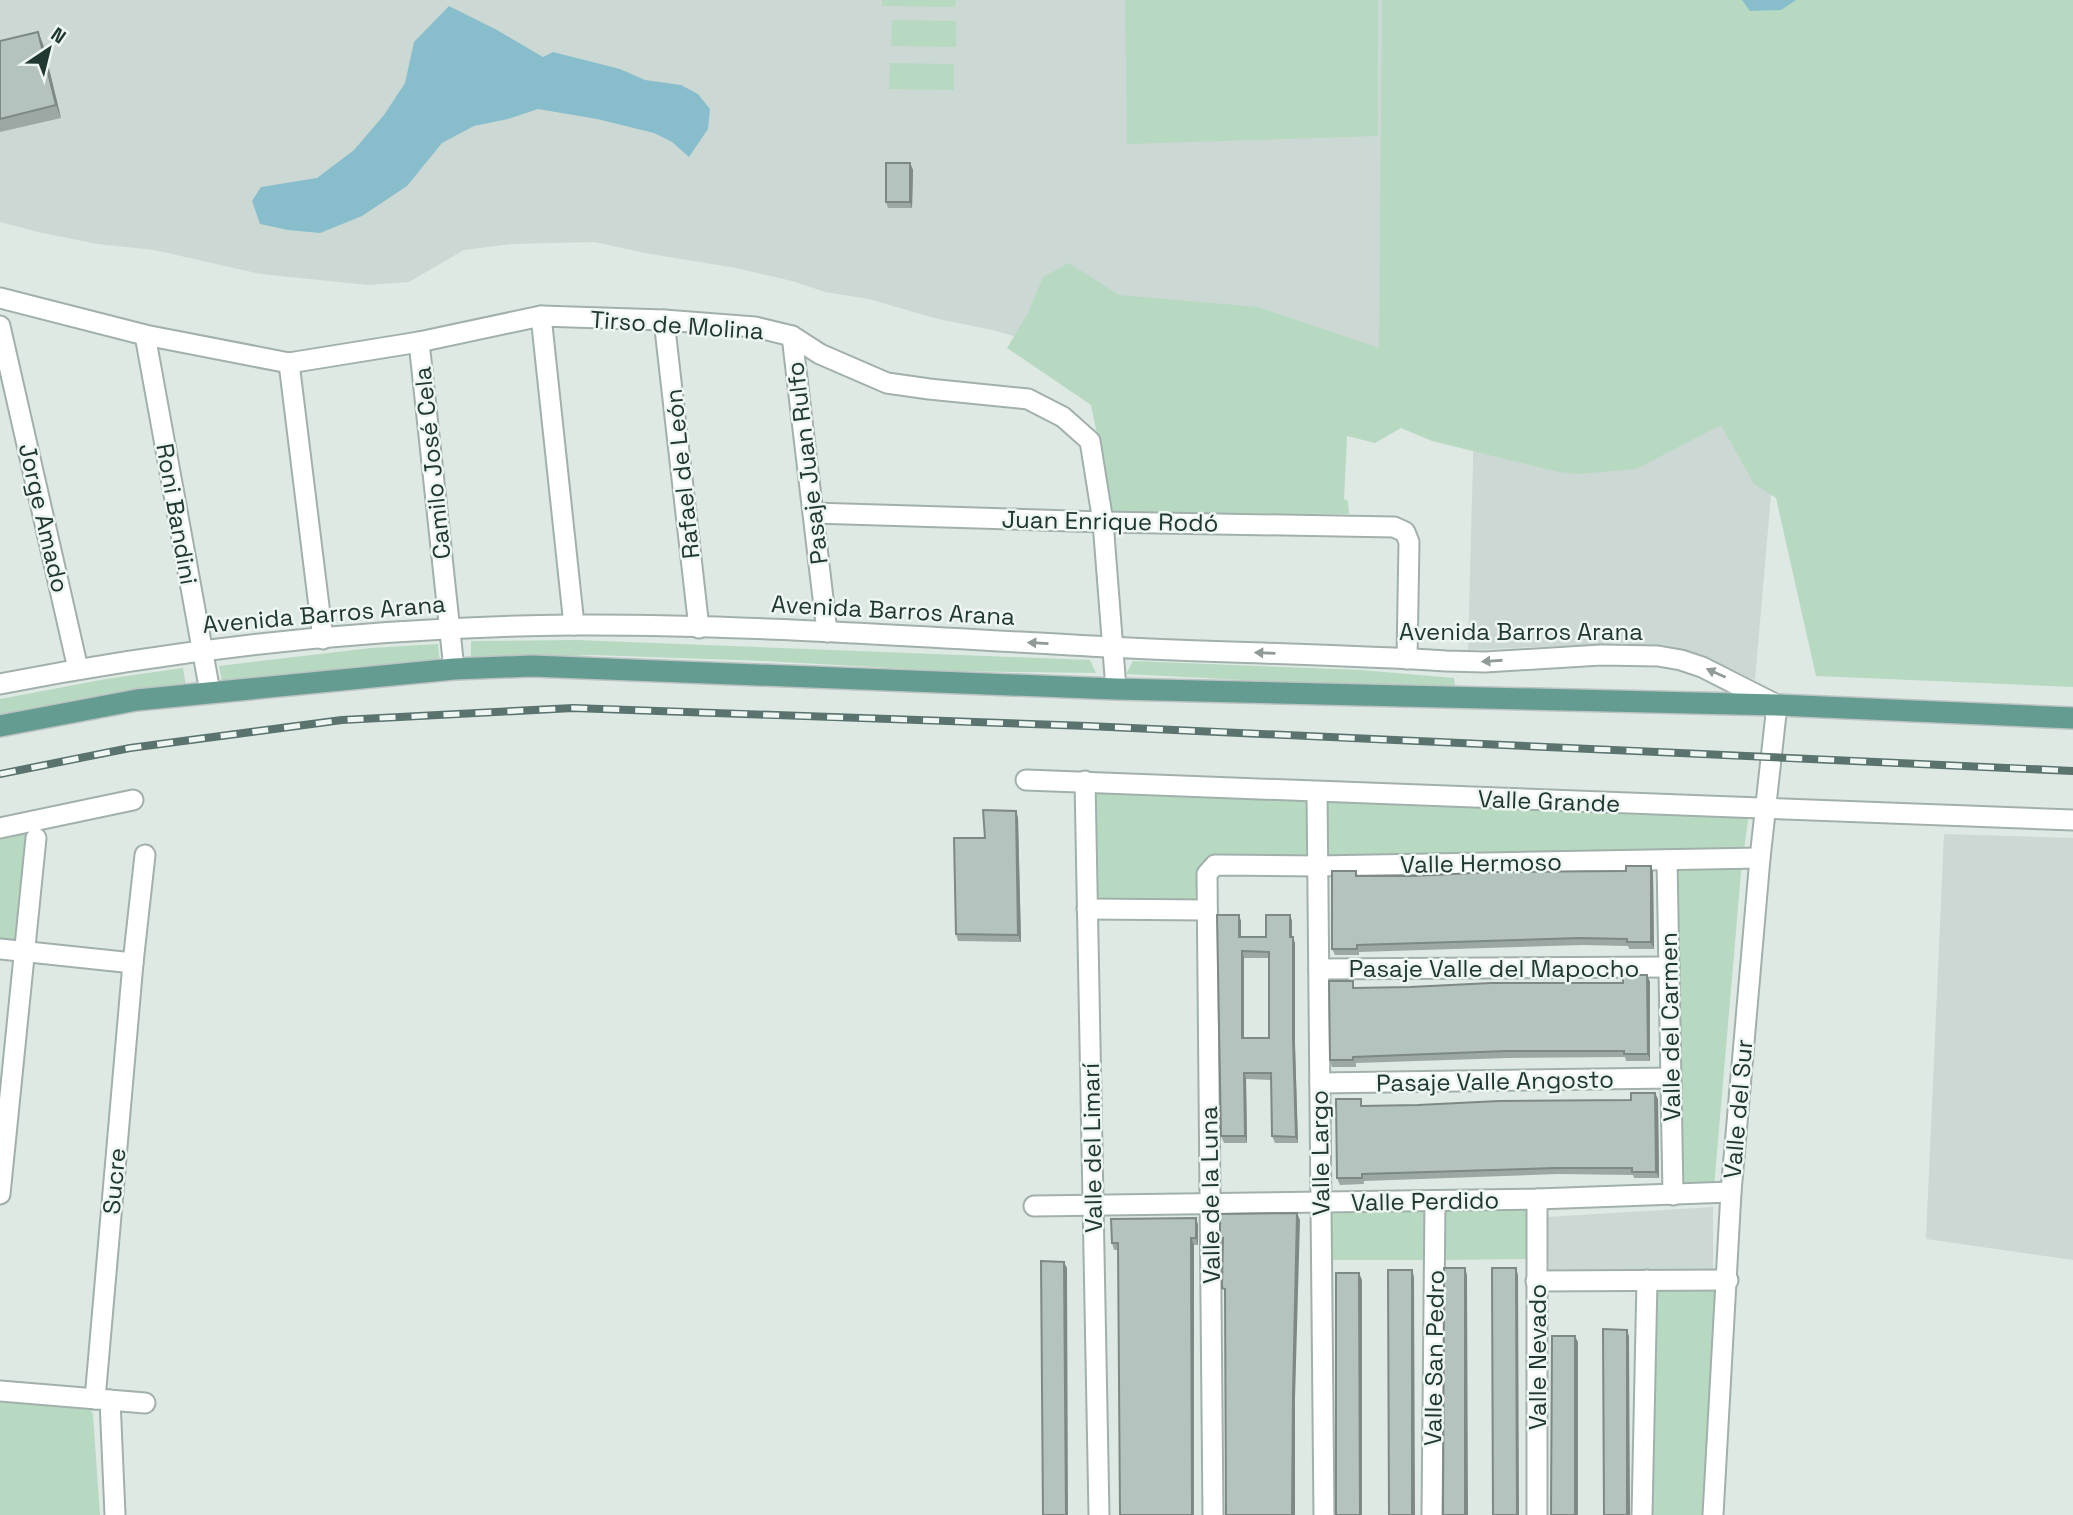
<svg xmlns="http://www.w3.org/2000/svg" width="2073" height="1515" font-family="'Space Grotesk',sans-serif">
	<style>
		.built { fill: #ccd8d3 }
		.green { fill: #b7d9c2 }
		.water { fill: #88becc }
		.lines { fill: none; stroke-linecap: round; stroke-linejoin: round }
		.minor-casing { stroke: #a1b0ab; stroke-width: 23 }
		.major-casing { stroke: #bcc3c2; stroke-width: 24 }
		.minor { stroke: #fff; stroke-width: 19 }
		.major { stroke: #659c91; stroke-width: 21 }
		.rail-casing { stroke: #5a736e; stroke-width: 8 }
		.rail { stroke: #eef6f2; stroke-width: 5; stroke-dasharray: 16; stroke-linecap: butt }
		.wall { fill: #9ba8a3; fill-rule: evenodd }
		.shaded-wall { fill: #7e8885 }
		.building { fill: #b4c3be; stroke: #7e8885; stroke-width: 2; fill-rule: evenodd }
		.oneway { fill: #909b98 }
		.labels { text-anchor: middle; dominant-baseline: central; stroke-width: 5; stroke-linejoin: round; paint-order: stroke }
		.street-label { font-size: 24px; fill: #203732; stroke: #eef6f2 }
	</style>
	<rect width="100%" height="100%" fill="#dee9e4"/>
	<g class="built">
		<path d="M 0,0 L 1391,0 L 1389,352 L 1035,342 L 992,330 L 934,318 L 869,299 L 825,292 L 792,281 L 736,268 L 645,253 L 594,242 L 513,244 L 464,250 L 409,282 L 368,285 L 261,274 L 154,250 L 97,244 L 38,232 L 0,222 Z"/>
		<path d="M 1781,380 L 1755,680 L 1698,654 L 1624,643 L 1468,650 L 1474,422 Z"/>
		<path d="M 1944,834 L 2073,838 L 2073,1260 L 1926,1239 Z"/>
		<path d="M 1713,1207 L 1713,1271 L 1549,1272 L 1547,1217 Z"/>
	</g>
	<g class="green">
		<path d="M 882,0 L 956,0 L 955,7 L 882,6 Z"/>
		<path d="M 1125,0 L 1378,0 L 1378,136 L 1127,144 Z"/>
		<path d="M 1382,0 L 2073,0 L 2073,687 L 1816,676 L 1776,498 L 1754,484 L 1721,425 L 1636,469 L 1579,474 L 1559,472 L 1432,441 L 1401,428 L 1375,443 L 1347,436 L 1344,499 L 1348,501 L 1349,514 L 1113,513 L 1091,405 L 1007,348 L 1028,313 L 1043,277 L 1069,263 L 1119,295 L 1258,307 L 1379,348 Z"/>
		<path d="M 892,20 L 956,21 L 956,47 L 891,46 Z"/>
		<path d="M 890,63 L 954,64 L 954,90 L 889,89 Z"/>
		<path d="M 577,640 L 1090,660 L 1096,673 L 946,671 L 765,661 L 594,655 L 471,660 L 471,641 Z"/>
		<path d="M 438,644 L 440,663 L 223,686 L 219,666 L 371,648 Z"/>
		<path d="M 1133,661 L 1361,670 L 1454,678 L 1456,691 L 1126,674 Z"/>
		<path d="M 183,668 L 186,686 L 106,694 L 0,715 L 0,699 L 106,679 Z"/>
		<path d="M 1086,788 L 1306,797 L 1306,860 L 1213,860 L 1197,870 L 1195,905 L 1086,904 Z"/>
		<path d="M 1317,797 L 1749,813 L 1744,850 L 1317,860 Z"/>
		<path d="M 27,830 L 16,944 L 0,943 L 0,835 Z"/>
		<path d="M 1742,861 L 1714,1188 L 1679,1188 L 1673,862 Z"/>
		<path d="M 1531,1206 L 1530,1259 L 1442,1260 L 1442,1207 Z"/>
		<path d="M 1429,1208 L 1429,1260 L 1325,1260 L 1325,1209 Z"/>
		<path d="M 1716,1283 L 1703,1515 L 1647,1515 L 1653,1286 Z"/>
		<path d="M 6,1400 L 91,1409 L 93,1415 L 100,1515 L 0,1515 L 0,1403 Z"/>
	</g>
	<g class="water">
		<path d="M 1742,0 L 1796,0 L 1781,10 L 1750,11 Z"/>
		<path d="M 449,6 L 497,30 L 543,57 L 553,52 L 620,69 L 645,80 L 681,85 L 698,94 L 710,109 L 708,129 L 689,157 L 672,142 L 654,133 L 597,119 L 538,109 L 508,119 L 474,126 L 442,143 L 407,186 L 362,216 L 320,233 L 288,230 L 260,224 L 252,201 L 261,187 L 317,178 L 354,150 L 384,115 L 405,83 L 414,42 Z"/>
	</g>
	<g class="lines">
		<defs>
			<g id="minor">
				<path d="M 0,298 L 145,335 L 289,363 L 419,342 L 541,316 L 664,320 L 755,327 L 792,336 L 820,354 L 887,383 L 929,389 L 1028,399 L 1063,417 L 1090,441 L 1103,522 L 1116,689"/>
				<path d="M 541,316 L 574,625"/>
				<path d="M 664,320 L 699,628"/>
				<path d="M 0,326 L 78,669"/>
				<path d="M 145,335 L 210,692"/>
				<path d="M 792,336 L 827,632"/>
				<path d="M 419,342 L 454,669"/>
				<path d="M 289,363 L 323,639"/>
				<path d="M 813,513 L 1103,522 L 1394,527 L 1405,532 L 1409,542 L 1407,659"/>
				<path d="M 0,684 C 188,647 381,627 572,625 C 752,624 932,638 1111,647 C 1223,653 1335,654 1446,661 L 1485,662 L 1601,655 L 1658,656 L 1681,660 L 1702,667 L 1777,705 L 1760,858 L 1731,1192 L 1713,1515"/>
				<path d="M 1026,780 L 2073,820"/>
				<path d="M 1085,781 L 1099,1515"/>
				<path d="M 1317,792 L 1324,1515"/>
				<path d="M 0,828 L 133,800"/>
				<path d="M 1667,860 L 1673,1195"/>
				<path d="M 1087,909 L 1207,910"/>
				<path d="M 0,949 L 133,963"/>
				<path d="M 1319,969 L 1669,967"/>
				<path d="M 1320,1083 L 1670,1078"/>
				<path d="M 0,1194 L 36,838"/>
				<path d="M 1034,1206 L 1537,1199 L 1731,1192"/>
				<path d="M 1536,1281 L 1728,1280"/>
				<path d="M 0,1391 L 145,1403"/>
				<path d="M 95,1399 L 133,963 L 145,855"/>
				<path d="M 110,1400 L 115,1515"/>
				<path d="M 1213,1515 L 1207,874 L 1215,865 L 1317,866 L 1760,858"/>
				<path d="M 1432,1515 L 1435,1201"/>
				<path d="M 1537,1515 L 1537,1199"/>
				<path d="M 1642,1515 L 1647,1280"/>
			</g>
			<path id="major" d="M 0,726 L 137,700 L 454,669 L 532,666 L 1116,689 L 1777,705 L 2073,718"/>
		</defs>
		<use href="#minor" class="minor-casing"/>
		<use href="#major" class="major-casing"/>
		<use href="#minor" class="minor"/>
		<use href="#major" class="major"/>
		<defs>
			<path id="rail" d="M 0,774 L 130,748 L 342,720 L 573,708 L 1088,726 L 2073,771"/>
		</defs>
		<use href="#rail" class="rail-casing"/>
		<use href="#rail" class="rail"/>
	</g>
	<g class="wall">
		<path d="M 0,41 L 43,44 L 61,118 L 0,132 Z"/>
		<path d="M 910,163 L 913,170 L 912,208 L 888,208 L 886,202 Z"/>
		<path d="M 1016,811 L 1018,818 L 1021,942 L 958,941 L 956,934 L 985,838 Z"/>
		<path d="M 1651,866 L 1653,872 L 1654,949 L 1629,949 L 1628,946 L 1582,945 L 1359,952 L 1359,955 L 1335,955 L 1332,949 L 1356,871 L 1358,876 L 1413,876 L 1626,871 Z"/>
		<path d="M 1290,915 L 1292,921 L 1292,937 L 1295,943 L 1295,1045 L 1298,1143 L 1275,1143 L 1272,1136 L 1271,1080 L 1246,1079 L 1247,1143 L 1224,1143 L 1221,1136 L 1241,921 L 1241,937 L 1266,937 ZM 1244,958 L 1269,958 L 1269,1038 L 1244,1038 Z"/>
		<path d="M 1647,975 L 1650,982 L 1650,1061 L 1626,1061 L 1625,1057 L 1508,1058 L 1356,1063 L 1356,1067 L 1332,1067 L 1330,1060 L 1355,988 L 1623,983 Z"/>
		<path d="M 1658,1099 L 1659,1178 L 1634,1178 L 1633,1175 L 1558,1174 L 1364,1181 L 1364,1184 L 1340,1185 L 1337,1178 L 1363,1106 Z"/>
		<path d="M 1196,1218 L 1198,1225 L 1198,1245 L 1194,1245 L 1194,1515 L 1120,1515 L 1118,1250 L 1114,1250 L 1112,1243 Z"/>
	</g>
	<g class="shaded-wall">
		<path d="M 38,32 L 43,44 L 61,118 L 56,105 Z"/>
		<path d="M 910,163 L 913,170 L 912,208 L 910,202 Z"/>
		<path d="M 1016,811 L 1018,818 L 1021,942 L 1018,935 Z"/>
		<path d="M 1651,866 L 1653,872 L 1654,949 L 1651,942 Z"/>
		<path d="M 1239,915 L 1241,921 L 1241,943 L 1239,937 Z"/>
		<path d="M 1290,915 L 1292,921 L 1292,943 L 1290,937 Z"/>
		<path d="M 1293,937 L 1295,943 L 1295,1045 L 1298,1143 L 1296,1137 L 1293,1038 Z"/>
		<path d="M 1242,951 L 1244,958 L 1244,1045 L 1242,1038 Z"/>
		<path d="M 1647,975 L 1650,982 L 1650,1061 L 1648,1054 Z"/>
		<path d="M 1244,1073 L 1246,1079 L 1247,1143 L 1245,1136 Z"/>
		<path d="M 1655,1093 L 1658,1099 L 1659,1178 L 1656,1172 Z"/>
		<path d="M 1297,1213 L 1300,1220 L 1295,1399 L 1295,1515 L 1292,1515 L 1293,1393 Z"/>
		<path d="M 1196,1218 L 1198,1225 L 1198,1245 L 1196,1238 Z"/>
		<path d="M 1191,1238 L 1194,1245 L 1194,1515 L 1192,1515 Z"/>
		<path d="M 1064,1262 L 1067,1268 L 1068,1515 L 1066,1515 Z"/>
		<path d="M 1465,1268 L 1467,1275 L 1468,1515 L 1465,1515 Z"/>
		<path d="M 1516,1268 L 1518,1275 L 1519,1515 L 1517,1515 Z"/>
		<path d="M 1412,1270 L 1414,1277 L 1415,1515 L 1412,1515 Z"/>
		<path d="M 1359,1273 L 1362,1280 L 1362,1515 L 1360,1515 Z"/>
		<path d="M 1627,1330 L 1629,1336 L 1630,1515 L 1627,1515 Z"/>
		<path d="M 1575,1336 L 1578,1342 L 1578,1515 L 1575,1515 Z"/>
	</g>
	<g class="building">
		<path d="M 38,32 L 56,105 L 0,119 L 0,41 Z"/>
		<rect x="886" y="163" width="24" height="39"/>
		<path d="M 983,810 L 1016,811 L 1018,935 L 956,934 L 954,838 L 985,838 Z"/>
		<path d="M 1626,866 L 1651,866 L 1651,942 L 1627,942 L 1627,939 L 1580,938 L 1357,945 L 1357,949 L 1332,949 L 1332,871 L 1356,871 L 1356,876 L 1413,876 L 1494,872 L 1626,871 Z"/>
		<path d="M 1217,915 L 1239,915 L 1239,937 L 1266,937 L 1266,915 L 1290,915 L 1290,937 L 1293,937 L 1293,1038 L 1296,1137 L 1272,1136 L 1271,1073 L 1244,1073 L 1245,1136 L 1221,1136 ZM 1242,951 L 1269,952 L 1269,1038 L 1242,1038 Z"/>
		<path d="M 1623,975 L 1647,975 L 1648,1054 L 1624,1054 L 1624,1051 L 1506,1051 L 1353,1057 L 1353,1060 L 1330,1060 L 1329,981 L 1353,981 L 1353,988 L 1410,987 L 1491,983 L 1623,983 Z"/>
		<path d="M 1631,1093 L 1655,1093 L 1656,1172 L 1632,1172 L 1632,1168 L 1556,1168 L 1362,1174 L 1362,1178 L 1337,1178 L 1336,1099 L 1361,1099 L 1361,1106 L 1418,1105 L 1499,1101 L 1631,1100 Z"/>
		<path d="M 1297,1213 L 1293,1393 L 1292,1515 L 1226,1515 L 1225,1289 L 1222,1288 L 1223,1238 L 1220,1238 L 1220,1214 Z"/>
		<path d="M 1196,1218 L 1196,1238 L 1191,1238 L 1192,1515 L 1120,1515 L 1118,1243 L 1112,1243 L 1111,1219 Z"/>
		<path d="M 1041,1261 L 1064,1262 L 1066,1515 L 1043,1515 Z"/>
		<path d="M 1444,1268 L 1465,1268 L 1465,1515 L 1443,1515 Z"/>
		<path d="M 1492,1268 L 1516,1268 L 1517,1515 L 1493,1515 Z"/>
		<path d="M 1388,1270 L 1412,1270 L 1412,1515 L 1389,1515 Z"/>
		<path d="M 1336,1273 L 1359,1273 L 1360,1515 L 1336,1515 Z"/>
		<path d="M 1603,1329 L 1627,1330 L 1627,1515 L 1604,1515 Z"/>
		<path d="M 1552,1336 L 1575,1336 L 1575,1515 L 1551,1515 Z"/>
	</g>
	<defs><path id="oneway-solid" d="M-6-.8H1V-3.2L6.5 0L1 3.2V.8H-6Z" transform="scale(1.75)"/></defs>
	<g class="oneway">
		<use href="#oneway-solid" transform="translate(1038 643) rotate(-177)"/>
		<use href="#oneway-solid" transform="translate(1265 653) rotate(-178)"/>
		<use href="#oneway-solid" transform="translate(1492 661) rotate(176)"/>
		<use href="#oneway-solid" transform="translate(1716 673) rotate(-156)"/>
	</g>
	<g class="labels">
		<g class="street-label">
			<text transform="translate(677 325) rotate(4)">Tirso de Molina</text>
			<text transform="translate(432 463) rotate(-96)">Camilo José Cela</text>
			<text transform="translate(807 463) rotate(-97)">Pasaje Juan Rulfo</text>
			<text transform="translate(682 474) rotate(-96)">Rafael de León</text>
			<text transform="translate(177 514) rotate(80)">Roni Bandini</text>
			<text transform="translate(44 518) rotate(77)">Jorge Amado</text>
			<text transform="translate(1110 521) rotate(1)">Juan Enrique Rodó</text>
			<text transform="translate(893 610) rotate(3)">Avenida Barros Arana</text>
			<text transform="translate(324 614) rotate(-5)">Avenida Barros Arana</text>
			<text x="1521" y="631">Avenida Barros Arana</text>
			<text transform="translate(1549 801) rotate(2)">Valle Grande</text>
			<text transform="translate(1481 863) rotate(-1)">Valle Hermoso</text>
			<text x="1494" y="968">Pasaje Valle del Mapocho</text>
			<text transform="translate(1670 1027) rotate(-91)">Valle del Carmen</text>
			<text transform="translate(1495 1081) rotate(-1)">Pasaje Valle Angosto</text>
			<text transform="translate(1738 1109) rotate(-85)">Valle del Sur</text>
			<text transform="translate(1092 1148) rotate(-91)">Valle del Limarí</text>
			<text transform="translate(1320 1153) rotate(-91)">Valle Largo</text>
			<text transform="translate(114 1181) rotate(-85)">Sucre</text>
			<text transform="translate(1210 1195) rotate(-91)">Valle de la Luna</text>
			<text transform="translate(1425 1201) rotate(-1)">Valle Perdido</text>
			<text transform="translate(1537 1357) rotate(-90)">Valle Nevado</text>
			<text transform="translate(1434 1358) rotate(-89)">Valle San Pedro</text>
		</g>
	</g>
	<g transform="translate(49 49) rotate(35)" stroke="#eef6f2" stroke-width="5" paint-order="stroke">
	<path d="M0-5L12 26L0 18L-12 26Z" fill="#203732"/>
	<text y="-10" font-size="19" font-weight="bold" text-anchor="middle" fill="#203732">N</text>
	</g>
</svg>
